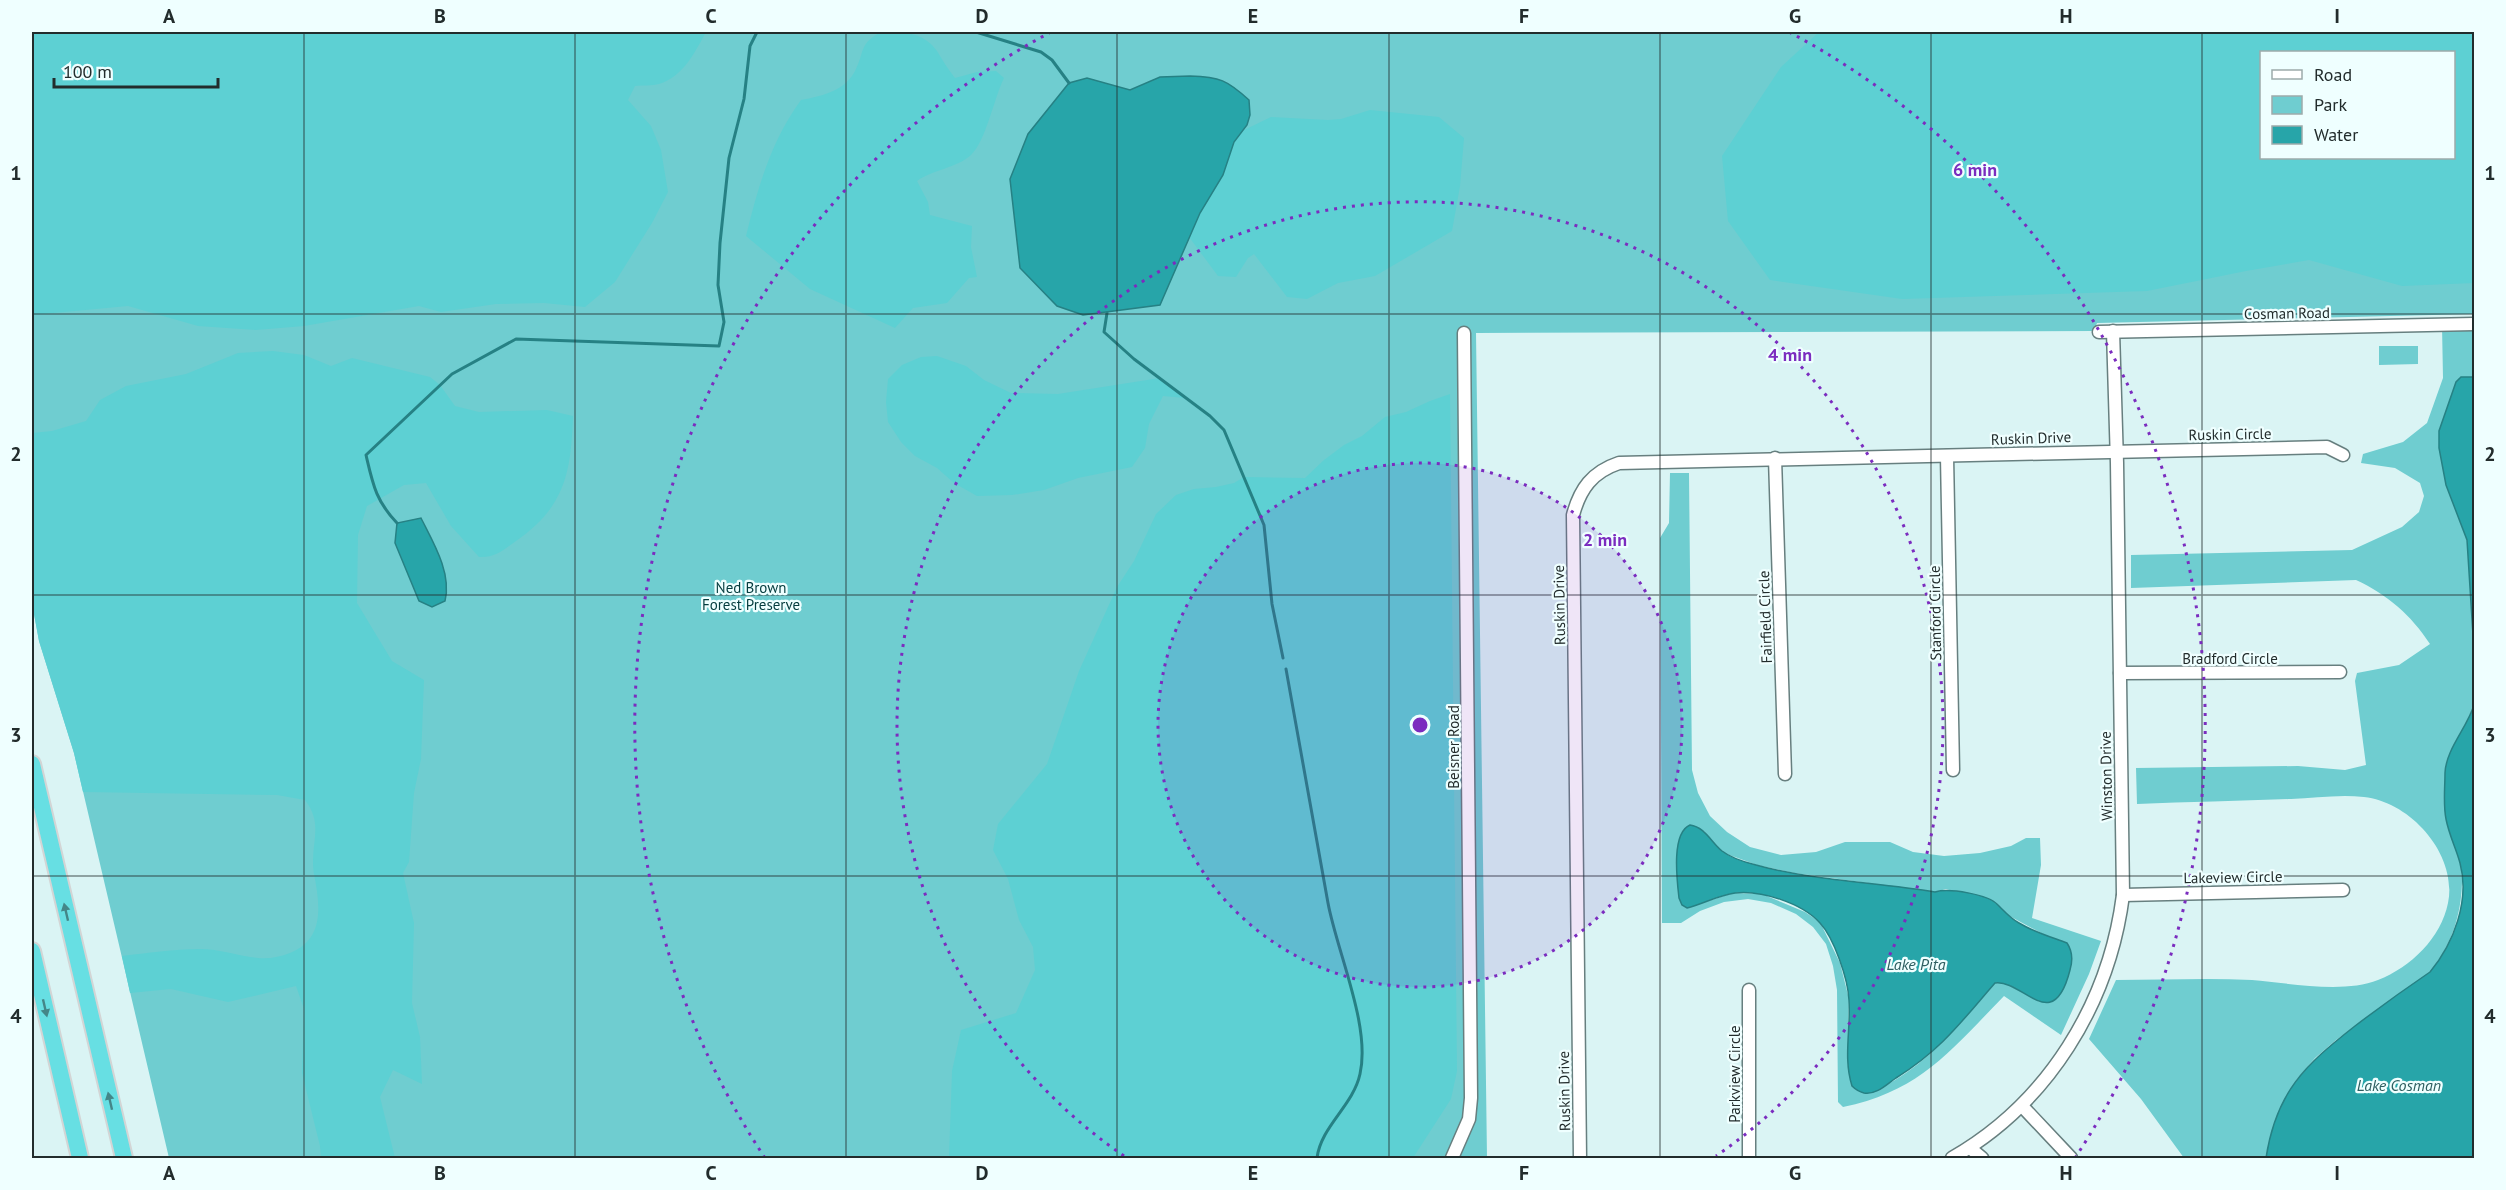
<svg xmlns="http://www.w3.org/2000/svg" width="2506" height="1190" font-family="'PT Sans',sans-serif">
	<style>
		.green { fill: #6fcdd0; fill-rule: evenodd }
		.forest { fill: #5dd0d3; fill-rule: evenodd }
		.water { fill: #27a5a9; stroke: #268184; stroke-width: 1.5 }
		.lines { fill: none; stroke-linecap: round; stroke-linejoin: round }
		.stream { stroke: #268184; stroke-width: 3 }
		.minor-casing { stroke: #677f7f; stroke-width: 15 }
		.highway-casing { stroke: #d3d5d5; stroke-width: 20 }
		.minor { stroke: #fff; stroke-width: 12 }
		.highway { stroke: #67dfe3; stroke-width: 16 }
		.oneway { fill: #448688 }
		.grid { fill: none; stroke: #222c2c; stroke-width: 1.5; stroke-opacity: 0.55 }
		.ring { fill: none; stroke: #7b2cbf; stroke-width: 3; stroke-dasharray: 3 6 }
		.labels { text-anchor: middle; dominant-baseline: central; stroke-width: 4.5; stroke-linejoin: round; paint-order: stroke }
		.street-label { font-size: 15px; fill: #222c2c; stroke: #efffff }
		.park-label { font-size: 15px; fill: #043c3e; stroke: #efffff }
		.water-label { font-size: 16px; font-style: italic; fill: #2d5e60; stroke: #efffff }
		.centre { fill: #7b2cbf; stroke: #efffff; stroke-width: 3 }
		.ring-label { font-size: 18px; text-anchor: middle; font-weight: bold; fill: #7b2cbf; stroke: #efffff; stroke-width: 4.5; stroke-linejoin: round; paint-order: stroke }
		.neatline { fill: none; stroke: #222c2c; stroke-width: 2 }
		.grid-label { font-size: 20px; text-anchor: middle; font-weight: bold; fill: #222c2c }
	</style>
	<rect width="100%" height="100%" fill="#daf4f4"/>
	<g class="green">
		<path d="M 32,32 L 2474,32 L 2474,314 L 2097,323 L 2094,331 L 1476,333 L 1487,1158 L 169,1158 L 74,753 L 39,641 L 32,603 ZM 2262,52 L 2454,52 L 2454,158 L 2262,158 Z"/>
		<path d="M 2474,324 L 2474,377 L 2461,377 L 2467,540 L 2474,651 L 2474,705 L 2460,737 L 2462,883 C 2461,916 2451,946 2430,972 L 2336,1040 L 2315,1058 L 2297,1079 L 2266,1158 L 2184,1158 L 2141,1099 L 2089,1039 L 2116,980 C 2161,980 2207,978 2252,980 C 2289,983 2343,994 2378,980 C 2411,967 2441,938 2448,903 C 2458,855 2411,802 2364,797 C 2340,794 2315,798 2291,799 C 2240,801 2189,802 2137,804 L 2136,768 L 2298,766 L 2345,770 L 2366,765 L 2355,681 L 2357,673 L 2399,665 L 2430,644 C 2411,615 2388,595 2356,580 L 2131,588 L 2131,555 L 2352,550 L 2402,527 L 2419,512 L 2424,496 L 2420,483 L 2395,468 L 2361,463 L 2363,454 L 2403,442 L 2427,423 L 2443,378 L 2442,325 Z"/>
		<path d="M 2418,346 L 2418,364 L 2379,365 L 2379,346 Z"/>
		<path d="M 1670,473 L 1689,473 L 1692,770 L 1698,793 L 1710,816 L 1727,832 L 1750,847 L 1781,855 L 1816,852 L 1845,842 L 1890,842 L 1913,852 L 1944,856 L 1980,853 L 2011,846 L 2026,838 L 2040,838 L 2041,865 L 2032,918 L 2101,941 L 2089,974 L 2061,1035 L 2004,996 C 1951,1050 1921,1091 1843,1107 L 1838,1102 L 1837,990 L 1833,966 L 1826,944 L 1813,927 L 1796,914 L 1771,903 L 1748,899 L 1724,902 L 1700,911 L 1681,923 L 1662,923 L 1660,538 L 1669,523 ZM 1704,831 L 1714,844 L 1724,853 L 1757,865 L 1794,873 L 1935,892 L 1946,889 L 1997,904 L 2004,913 L 2043,934 L 2040,1002 L 2003,982 L 1995,983 C 1959,1025 1925,1069 1872,1092 L 1848,1025 L 1849,999 L 1840,963 L 1820,922 L 1805,912 L 1762,894 L 1733,893 L 1687,908 L 1682,905 L 1677,847 Z"/>
	</g>
	<g class="forest">
		<path d="M 32,32 L 706,32 C 695,52 683,77 659,84 C 652,86 643,85 635,86 L 628,100 L 651,126 L 661,150 L 668,192 L 652,223 L 615,282 L 585,307 L 544,303 L 496,304 L 441,312 L 419,306 L 304,326 L 256,330 L 198,326 L 128,306 L 32,315 Z"/>
		<path d="M 881,32 C 901,31 924,32 937,51 C 943,61 948,69 955,78 L 977,72 L 996,71 L 1004,78 C 994,98 986,141 971,155 C 957,168 934,169 917,181 L 928,202 L 930,215 L 972,226 L 971,247 L 977,277 L 969,278 L 947,303 L 913,308 L 895,328 L 810,289 L 746,236 C 758,187 771,141 801,100 C 822,96 846,91 856,69 C 865,50 859,44 881,32 Z"/>
		<path d="M 1819,32 L 2474,32 L 2474,283 L 2402,286 L 2309,260 L 2246,271 L 2147,291 L 1902,299 L 1770,280 L 1728,221 L 1722,156 L 1781,67 ZM 2262,52 L 2454,52 L 2454,158 L 2262,158 Z"/>
		<path d="M 1370,110 L 1439,117 L 1464,138 L 1460,186 L 1452,231 L 1375,276 L 1338,283 L 1307,299 L 1287,297 L 1254,254 L 1248,258 L 1236,277 L 1218,276 L 1189,237 L 1200,213 L 1223,175 L 1234,142 L 1242,131 L 1271,117 L 1328,120 L 1341,119 Z"/>
		<path d="M 273,351 L 304,355 L 331,366 L 352,358 L 430,377 L 440,385 L 455,406 L 479,412 L 547,410 L 573,416 C 571,473 565,507 516,541 C 503,550 495,558 479,557 L 451,526 L 426,483 L 404,485 L 367,506 L 358,535 L 357,603 L 392,661 L 424,680 L 421,759 L 414,793 L 409,862 L 403,873 L 414,923 L 412,1003 L 420,1037 L 422,1084 L 393,1070 L 380,1097 L 395,1158 L 321,1158 L 320,1146 L 302,1073 L 304,1009 L 296,986 L 228,1002 L 171,989 L 130,993 L 122,956 C 147,953 174,949 200,949 C 220,949 238,956 258,958 C 269,959 280,957 290,953 C 325,939 320,905 314,874 C 309,844 325,826 305,800 L 277,795 L 83,792 L 74,753 L 39,641 L 32,603 L 32,433 L 52,431 L 86,421 L 100,400 L 126,386 L 186,374 L 238,353 Z"/>
		<path d="M 937,356 L 966,366 L 984,380 L 1011,393 L 1058,394 L 1160,378 L 1185,398 L 1163,396 L 1149,424 L 1145,448 L 1132,467 L 1078,478 L 1044,490 L 1012,495 L 977,496 L 954,483 L 937,468 L 915,456 L 901,442 L 888,422 L 886,402 L 888,379 L 902,365 L 921,357 Z"/>
		<path d="M 1450,394 L 1457,1071 L 1451,1099 L 1413,1158 L 949,1158 L 952,1071 L 961,1030 L 1016,1013 L 1035,970 L 1033,947 L 1019,920 L 1008,879 L 993,850 L 998,824 L 1047,764 L 1079,671 L 1117,587 L 1134,561 L 1156,514 L 1176,495 L 1194,489 L 1216,487 L 1234,483 L 1244,477 L 1305,478 L 1324,460 L 1344,445 L 1362,436 L 1385,417 L 1406,412 L 1430,401 Z"/>
	</g>
	<g class="water">
		<path d="M 1190,76 C 1220,77 1227,80 1249,100 L 1250,115 L 1247,125 L 1234,142 L 1223,175 L 1200,213 L 1160,305 L 1083,315 L 1057,306 L 1020,268 L 1010,179 L 1028,134 L 1069,83 L 1087,78 L 1130,90 L 1160,77 Z"/>
		<path d="M 2461,377 L 2474,377 L 2474,651 L 2467,540 L 2446,485 L 2439,448 L 2439,431 L 2456,382 Z"/>
		<path d="M 421,518 C 433,542 452,573 445,601 L 432,607 L 419,601 L 395,543 L 397,523 Z"/>
		<path d="M 2474,705 L 2474,1158 L 2266,1158 C 2276,1092 2305,1065 2355,1026 C 2380,1007 2405,989 2430,972 C 2454,943 2470,900 2460,863 C 2456,848 2449,835 2446,819 C 2443,805 2445,788 2445,773 C 2446,749 2467,728 2474,705 Z"/>
		<path d="M 1690,825 C 1705,827 1711,842 1722,851 C 1731,858 1744,862 1756,865 C 1814,881 1876,882 1935,892 C 1949,888 1988,894 1998,905 C 2005,912 2010,918 2019,923 C 2034,932 2051,937 2067,943 C 2073,952 2073,960 2070,970 C 2053,1037 2023,979 1995,983 C 1961,1022 1942,1049 1896,1078 C 1887,1084 1877,1095 1864,1093 C 1860,1092 1855,1089 1852,1086 C 1843,1058 1851,1029 1849,1000 C 1848,979 1834,938 1820,923 C 1802,903 1761,890 1735,893 C 1719,895 1703,904 1687,908 L 1682,905 L 1679,898 C 1677,880 1671,833 1690,825 Z"/>
	</g>
	<g class="lines">
		<g class="stream">
			<path d="M 976,32 L 1041,52 L 1052,60 L 1069,83"/>
			<path d="M 1107,313 L 1104,332 L 1134,359 L 1210,416 L 1224,430 L 1264,525 L 1272,604 L 1283,658"/>
			<path d="M 397,523 C 376,501 373,485 366,455 L 452,374 L 516,339 L 719,346 L 724,322 L 718,285 L 720,243 L 729,158 L 744,99 L 750,46 L 757,32"/>
			<path d="M 1286,669 L 1328,903 C 1337,952 1371,1026 1360,1074 C 1353,1106 1321,1126 1317,1158"/>
		</g>
		<defs>
			<g id="minor">
				<path d="M 2099,332 L 2474,324"/>
				<path d="M 1947,456 L 1953,770"/>
				<path d="M 1775,458 L 1785,774"/>
				<path d="M 2120,673 L 2340,672"/>
				<path d="M 2123,895 L 2343,890"/>
				<path d="M 1749,990 L 1749,1158"/>
				<path d="M 2022,1106 L 2071,1158"/>
				<path d="M 1970,1148 L 1982,1158"/>
				<path d="M 1452,1158 L 1469,1119 L 1471,1098 L 1464,333"/>
				<path d="M 1580,1158 L 1573,515 C 1580,489 1592,472 1619,463 L 2327,447 L 2343,455"/>
				<path d="M 1952,1158 C 2048,1103 2109,1004 2123,895 L 2117,463 L 2113,331"/>
			</g>
			<g id="highway">
				<path d="M 32,764 L 124,1158"/>
				<path d="M 32,951 L 80,1158"/>
			</g>
		</defs>
		<use href="#minor" class="minor-casing"/>
		<use href="#highway" class="highway-casing"/>
		<use href="#minor" class="minor"/>
		<use href="#highway" class="highway"/>
	</g>
	<defs><path id="oneway-solid" d="M-6-.8H1V-3.2L6.5 0L1 3.2V.8H-6Z" transform="scale(1.5)"/></defs>
	<g class="oneway">
		<use href="#oneway-solid" transform="translate(66 912) rotate(-103)"/>
		<use href="#oneway-solid" transform="translate(45 1008) rotate(77)"/>
		<use href="#oneway-solid" transform="translate(110 1101) rotate(-103)"/>
	</g>
	<path class="grid" d="M 304,32 L 304,1158M 575,32 L 575,1158M 846,32 L 846,1158M 1117,32 L 1117,1158M 1389,32 L 1389,1158M 1660,32 L 1660,1158M 1931,32 L 1931,1158M 2202,32 L 2202,1158M 32,314 L 2474,314M 32,595 L 2474,595M 32,876 L 2474,876"/>
	<circle cx="1420" cy="725" r="262" fill="#7b2cbf" fill-opacity=".12"/>
	<g class="ring">
		<circle cx="1420" cy="725" r="262"/>
		<path d="M1124 1156A523 523 0 1 1 1716 1156"/>
		<path d="M765 1158A785 785 0 0 1 1051 32M1789 32A785 785 0 0 1 2075 1158"/>
	</g>
	<g class="labels">
		<g class="street-label">
			<text transform="translate(2287 313) rotate(-1)">Cosman Road</text>
			<text transform="translate(2230 434) rotate(-1)">Ruskin Circle</text>
			<text transform="translate(2031 438) rotate(-2)">Ruskin Drive</text>
			<text transform="translate(1559 605) rotate(-91)">Ruskin Drive</text>
			<text transform="translate(1935 613) rotate(-91)">Stanford Circle</text>
			<text transform="translate(1765 617) rotate(-92)">Fairfield Circle</text>
			<text x="2230" y="658">Bradford Circle</text>
			<text transform="translate(1453 747) rotate(-90)">Beisner Road</text>
			<text transform="translate(2106 776) rotate(-91)">Winston Drive</text>
			<text transform="translate(2233 877) rotate(-1)">Lakeview Circle</text>
			<text transform="translate(1734 1074) rotate(-90)">Parkview Circle</text>
			<text transform="translate(1564 1091) rotate(-91)">Ruskin Drive</text>
		</g>
		<g class="park-label">
			<text x="751" y="587">Ned Brown<tspan x="751" dy="17">Forest Preserve</tspan></text>
		</g>
		<g class="water-label">
			<text x="1916" y="964">Lake Pita</text>
			<text x="2399" y="1085">Lake Cosman</text>
		</g>
	</g>
	<circle cx="1420" cy="725" r="9" class="centre"/>
	<g class="ring-label">
		<text x="1975" y="176">6 min</text>
		<text x="1790" y="361">4 min</text>
		<text x="1605" y="546">2 min</text>
	</g>
	<rect width="2506" height="1190" fill="none" stroke="#efffff" stroke-width="66"/>
	<rect x="2260" y="51" width="195" height="108" fill="#efffff" stroke="#9dabab" stroke-width="1.5"/>
	<rect x="2272" y="70" width="30" height="9" fill="#ffffff" stroke="#9dabab" stroke-width="1.5"/>
	<text x="2314" y="81" font-size="18" fill="#222c2c">Road</text>
	<rect x="2272" y="96" width="30" height="18" fill="#6fcdd0" stroke="#9dabab" stroke-width="1.5"/>
	<text x="2314" y="111" font-size="18" fill="#222c2c">Park</text>
	<rect x="2272" y="126" width="30" height="18" fill="#27a5a9" stroke="#9dabab" stroke-width="1.5"/>
	<text x="2314" y="141" font-size="18" fill="#222c2c">Water</text>
	<path d="M54 78v9h164v-9" fill="none" stroke="#222c2c" stroke-width="3"/>
	<text x="63" y="78" font-size="18" fill="#222c2c" stroke="#efffff" stroke-width="4.5" paint-order="stroke">100 m</text>
	<rect x="33" y="33" width="2440" height="1124" class="neatline"/>
	<g class="grid-label">
		<text x="169" y="23">A</text>
		<text x="440" y="23">B</text>
		<text x="711" y="23">C</text>
		<text x="982" y="23">D</text>
		<text x="1253" y="23">E</text>
		<text x="1524" y="23">F</text>
		<text x="1795" y="23">G</text>
		<text x="2066" y="23">H</text>
		<text x="2337" y="23">I</text>
		<text x="16" y="180">1</text>
		<text x="2490" y="180">1</text>
		<text x="16" y="461">2</text>
		<text x="2490" y="461">2</text>
		<text x="16" y="742">3</text>
		<text x="2490" y="742">3</text>
		<text x="16" y="1023">4</text>
		<text x="2490" y="1023">4</text>
		<text x="169" y="1180">A</text>
		<text x="440" y="1180">B</text>
		<text x="711" y="1180">C</text>
		<text x="982" y="1180">D</text>
		<text x="1253" y="1180">E</text>
		<text x="1524" y="1180">F</text>
		<text x="1795" y="1180">G</text>
		<text x="2066" y="1180">H</text>
		<text x="2337" y="1180">I</text>
	</g>
</svg>
